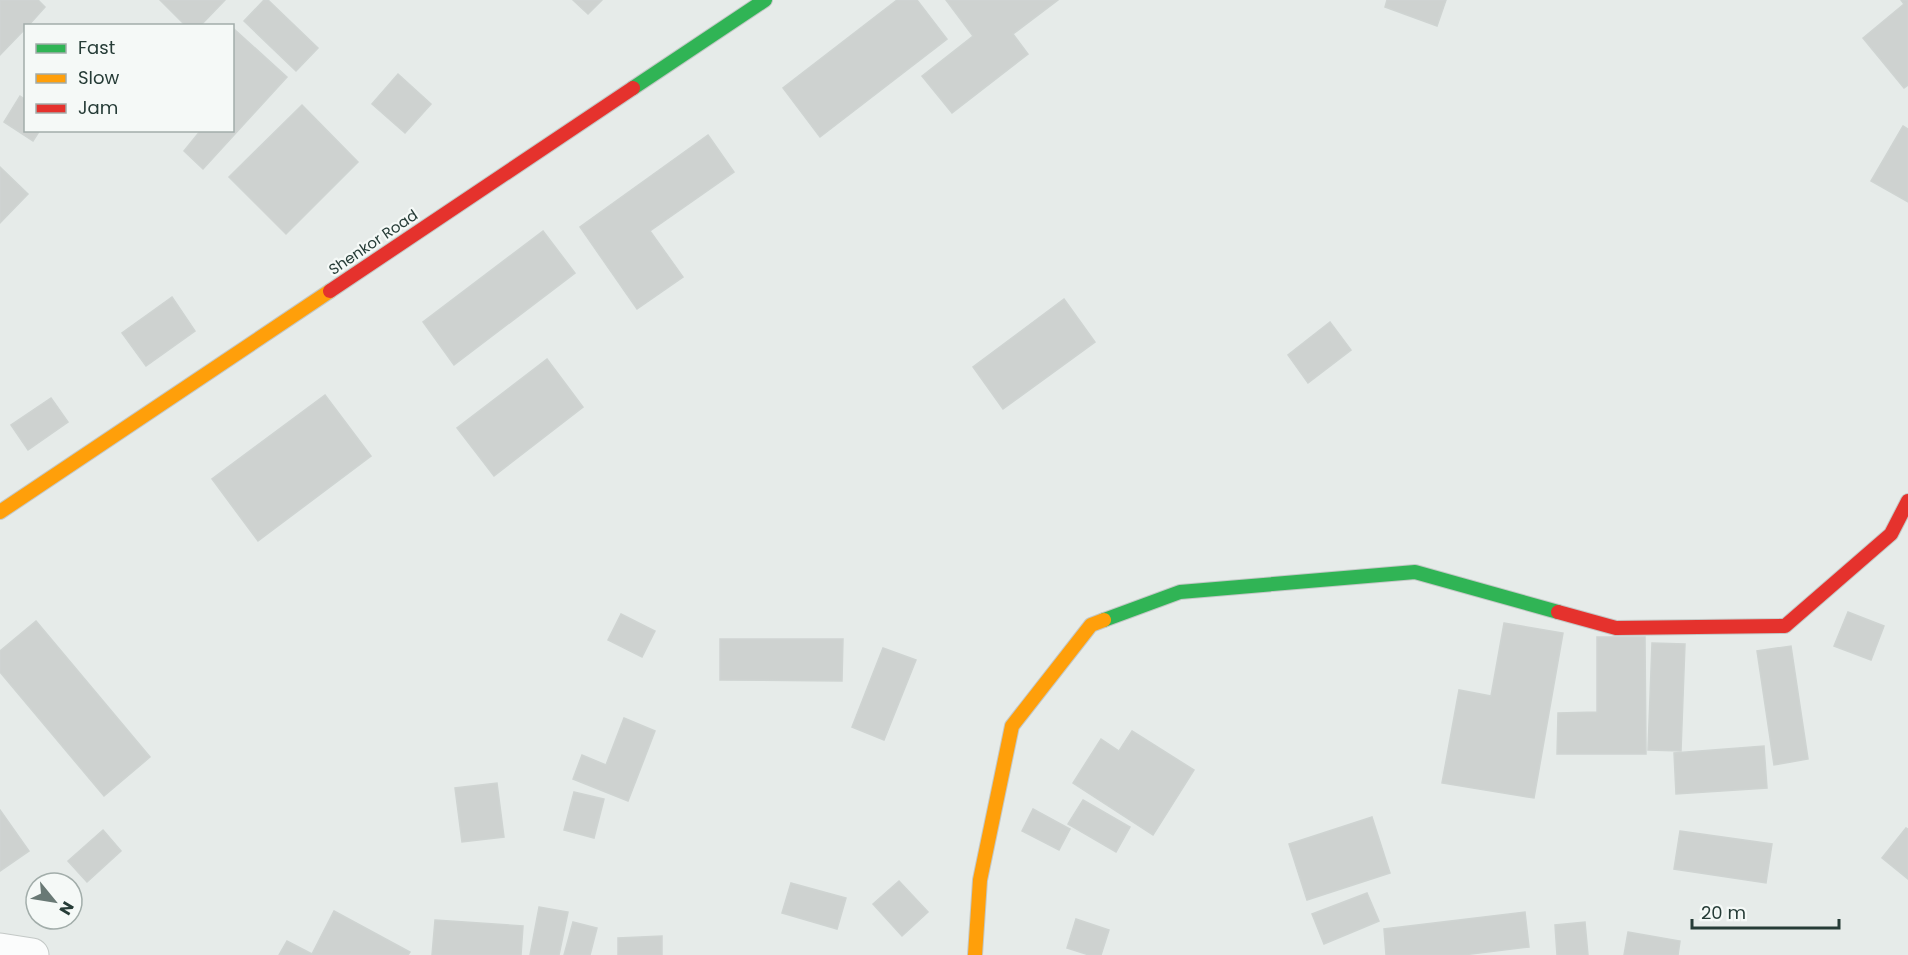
<svg xmlns="http://www.w3.org/2000/svg" width="1908" height="955" font-family="Poppins,sans-serif">
	<style>
		.building { fill: #ced2d0; stroke: #cfd4d2; stroke-width: 1.5 }
		.lines { fill: none; stroke-linecap: round; stroke-linejoin: round }
		.street-casing { stroke: #c3c8c6; stroke-width: 35 }
		.fast-casing { stroke: #c3c8c6; stroke-width: 16 }
		.slow-casing { stroke: #c3c8c6; stroke-width: 16 }
		.jam-casing { stroke: #c3c8c6; stroke-width: 16 }
		.street { stroke: #fbfcfc; stroke-width: 33 }
		.fast { stroke: #30b455; stroke-width: 14 }
		.slow { stroke: #ff9f0a; stroke-width: 14 }
		.jam { stroke: #e5322d; stroke-width: 14 }
		.labels { text-anchor: middle; dominant-baseline: central; stroke-width: 4.5; stroke-linejoin: round; paint-order: stroke }
		.street-label { font-size: 15px; fill: #263c37; stroke: #f5f9f7 }
	</style>
	<rect width="100%" height="100%" fill="#e6ebe9"/>
	<g class="building">
		<path d="M 0,0 L 38,0 L 45,7 L 28,26 L 26,26 L 26,28 L 0,55 Z"/>
		<path d="M 160,0 L 225,0 L 200,26 L 186,26 Z"/>
		<path d="M 264,0 L 268,0 L 318,48 L 296,71 L 244,21 Z"/>
		<path d="M 573,0 L 602,0 L 588,14 Z"/>
		<path d="M 897,0 L 917,0 L 947,39 L 820,137 L 783,88 Z"/>
		<path d="M 946,0 L 1058,0 L 1013,34 L 1028,54 L 952,113 L 922,76 L 973,36 Z"/>
		<path d="M 1387,0 L 1446,0 L 1437,26 L 1385,7 Z"/>
		<path d="M 1901,0 L 1908,0 L 1908,85 L 1904,88 L 1863,38 L 1904,4 Z"/>
		<path d="M 234,29 L 287,77 L 203,169 L 184,151 L 201,130 L 232,130 Z"/>
		<path d="M 398,74 L 431,104 L 405,133 L 372,104 Z"/>
		<path d="M 20,96 L 26,100 L 26,130 L 40,130 L 33,141 L 4,122 Z"/>
		<path d="M 302,105 L 358,162 L 286,234 L 229,177 Z"/>
		<path d="M 1903,126 L 1908,129 L 1908,202 L 1871,181 Z"/>
		<path d="M 708,135 L 734,172 L 650,231 L 683,277 L 637,309 L 580,227 Z"/>
		<path d="M 0,167 L 28,194 L 0,223 Z"/>
		<path d="M 543,231 L 575,273 L 454,365 L 423,322 Z"/>
		<path d="M 172,297 L 195,331 L 146,366 L 122,333 Z"/>
		<path d="M 1064,299 L 1095,342 L 1003,409 L 973,367 Z"/>
		<path d="M 1330,322 L 1351,350 L 1308,383 L 1288,355 Z"/>
		<path d="M 547,359 L 583,407 L 494,476 L 457,428 Z"/>
		<path d="M 325,395 L 371,456 L 258,541 L 212,479 Z"/>
		<path d="M 51,398 L 68,422 L 28,450 L 11,425 Z"/>
		<path d="M 1848,612 L 1884,626 L 1871,660 L 1834,646 Z"/>
		<path d="M 621,614 L 655,631 L 642,657 L 608,640 Z"/>
		<path d="M 36,621 L 150,757 L 104,796 L 0,672 L 0,651 Z"/>
		<path d="M 1504,623 L 1563,633 L 1534,798 L 1442,783 L 1459,690 L 1491,696 Z"/>
		<path d="M 1597,637 L 1645,637 L 1646,754 L 1557,754 L 1558,713 L 1597,712 Z"/>
		<path d="M 720,639 L 843,639 L 842,681 L 720,680 Z"/>
		<path d="M 1652,643 L 1685,644 L 1681,751 L 1648,750 Z"/>
		<path d="M 1791,646 L 1808,759 L 1774,765 L 1757,651 Z"/>
		<path d="M 883,648 L 916,660 L 884,740 L 852,727 Z"/>
		<path d="M 624,718 L 655,731 L 628,801 L 573,779 L 582,755 L 606,765 Z"/>
		<path d="M 1132,731 L 1194,770 L 1153,835 L 1073,783 L 1101,739 L 1119,751 Z"/>
		<path d="M 1764,746 L 1767,788 L 1676,794 L 1674,753 Z"/>
		<path d="M 497,783 L 504,837 L 462,842 L 455,788 Z"/>
		<path d="M 574,792 L 604,799 L 594,838 L 564,830 Z"/>
		<path d="M 1083,800 L 1130,827 L 1116,852 L 1068,824 Z"/>
		<path d="M 1033,809 L 1070,829 L 1059,850 L 1022,831 Z"/>
		<path d="M 0,810 L 29,851 L 0,871 Z"/>
		<path d="M 1372,817 L 1390,873 L 1307,900 L 1289,844 Z"/>
		<path d="M 1906,828 L 1908,829 L 1908,879 L 1882,858 Z"/>
		<path d="M 103,830 L 121,851 L 87,882 L 68,861 Z"/>
		<path d="M 1680,831 L 1772,844 L 1766,883 L 1674,869 Z"/>
		<path d="M 899,881 L 928,912 L 902,936 L 873,904 Z"/>
		<path d="M 791,883 L 846,898 L 837,929 L 782,913 Z"/>
		<path d="M 1367,893 L 1379,921 L 1324,944 L 1312,914 Z"/>
		<path d="M 539,907 L 568,912 L 559,955 L 530,955 Z"/>
		<path d="M 334,911 L 410,952 L 408,955 L 279,955 L 287,941 L 312,954 Z"/>
		<path d="M 1525,912 L 1529,947 L 1463,955 L 1386,955 L 1384,929 Z"/>
		<path d="M 1076,919 L 1109,930 L 1101,955 L 1089,955 L 1067,948 Z"/>
		<path d="M 435,920 L 523,926 L 521,955 L 432,955 Z"/>
		<path d="M 573,922 L 597,928 L 590,955 L 564,955 Z"/>
		<path d="M 1585,922 L 1588,955 L 1557,955 L 1555,925 Z"/>
		<path d="M 1628,932 L 1680,941 L 1678,955 L 1624,955 Z"/>
		<path d="M 662,936 L 662,955 L 618,955 L 618,938 Z"/>
	</g>
	<g class="lines">
		<defs>
			<path id="street" d="M 0,950 L 32,955"/>
			<g id="fast">
				<path d="M 633,88 L 765,0"/>
				<path d="M 1104,620 L 1180,592 L 1415,572 L 1558,612"/>
			</g>
			<g id="slow">
				<path d="M 0,512 L 330,291"/>
				<path d="M 975,955 L 980,880 L 1012,726 L 1091,625 L 1104,620"/>
			</g>
			<g id="jam">
				<path d="M 330,291 L 633,88"/>
				<path d="M 1558,612 L 1616,628 L 1785,626 L 1891,534 L 1908,501"/>
			</g>
		</defs>
		<use href="#street" class="street-casing"/>
		<use href="#fast" class="fast-casing"/>
		<use href="#slow" class="slow-casing"/>
		<use href="#jam" class="jam-casing"/>
		<use href="#street" class="street"/>
		<use href="#fast" class="fast"/>
		<use href="#slow" class="slow"/>
		<use href="#jam" class="jam"/>
	</g>
	<g class="labels">
		<g class="street-label">
			<text transform="translate(373 242) rotate(-34)">Shenkor Road</text>
		</g>
	</g>
	<rect x="24" y="24" width="210" height="108" fill="#f5f9f7" stroke="#a2adaa" stroke-width="1.5"/>
	<rect x="36" y="44" width="30" height="9" fill="#30b455" stroke="#a2adaa" stroke-width="1.5"/>
	<text x="78" y="54" font-size="18" fill="#263c37">Fast</text>
	<rect x="36" y="74" width="30" height="9" fill="#ff9f0a" stroke="#a2adaa" stroke-width="1.5"/>
	<text x="78" y="84" font-size="18" fill="#263c37">Slow</text>
	<rect x="36" y="104" width="30" height="9" fill="#e5322d" stroke="#a2adaa" stroke-width="1.5"/>
	<text x="78" y="114" font-size="18" fill="#263c37">Jam</text>
	<g transform="translate(54 901) rotate(120)"><circle r="28" fill="#f5f9f7" stroke="#a2adaa" stroke-width="1.5"/>
	<path d="M0-4.5L10 22L0 15L-10 22Z" fill="#697975"/>
	<text y="-9" font-size="16" font-weight="bold" text-anchor="middle" fill="#263c37">N</text>
	</g>
	<path d="M1692 919v9h147v-9" fill="none" stroke="#263c37" stroke-width="3"/>
	<text x="1701" y="919" font-size="18" fill="#263c37" stroke="#f5f9f7" stroke-width="4.5" paint-order="stroke">20 m</text>
</svg>
